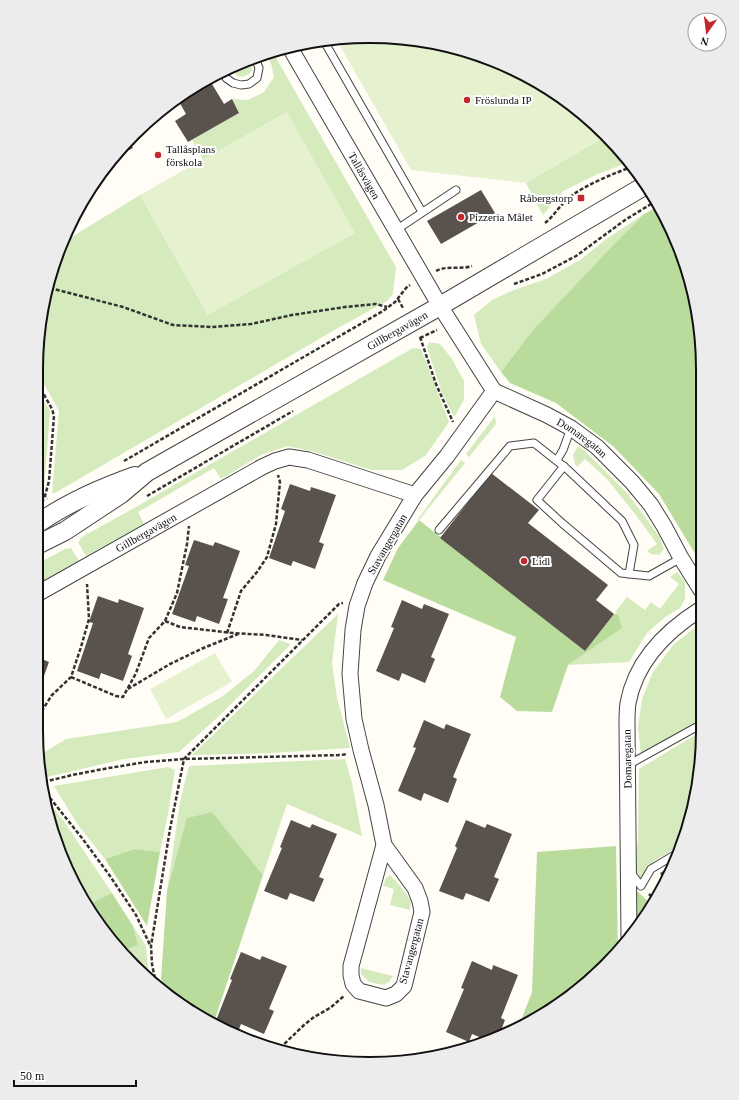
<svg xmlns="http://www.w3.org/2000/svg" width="739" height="1100" font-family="'Times New Roman',serif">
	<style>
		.green { fill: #d5ebbd }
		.forest { fill: #b9dc9c }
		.pitch { fill: #e6f2cf }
		.building { fill: #5a524d }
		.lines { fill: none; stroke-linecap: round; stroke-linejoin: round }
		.service-casing { stroke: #444; stroke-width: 9 }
		.minor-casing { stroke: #444; stroke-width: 17 }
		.tertiary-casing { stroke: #444; stroke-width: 20 }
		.path { stroke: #333; stroke-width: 2.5; stroke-dasharray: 4 2; stroke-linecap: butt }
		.service { stroke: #fff; stroke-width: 7 }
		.minor { stroke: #fff; stroke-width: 15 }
		.tertiary { stroke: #fff; stroke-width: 18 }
		.poi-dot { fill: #c4262e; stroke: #fff; stroke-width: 1.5 }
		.labels { text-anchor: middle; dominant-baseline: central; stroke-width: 4; stroke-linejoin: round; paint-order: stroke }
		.poi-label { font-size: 11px; fill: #111; stroke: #fff; text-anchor: start }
		.street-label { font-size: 11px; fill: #111; stroke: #fff }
		.rim { fill: none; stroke: #111; stroke-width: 2 }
	</style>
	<rect width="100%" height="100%" fill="#fffdf5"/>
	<g class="green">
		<path d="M 272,51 L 396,267 L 393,294 L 387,301 L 338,328 L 55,493 L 52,493 L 59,411 L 39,375 L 39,326 L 65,241 L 140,195 L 208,315 L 287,112 L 203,160 L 192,140 L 239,113 L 232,99 L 248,100 L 264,92 L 274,77 L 271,63 L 265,54 Z"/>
		<path d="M 250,60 C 255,70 252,74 242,77 L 236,75 L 232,67 Z"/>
		<path d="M 606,136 L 629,162 L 598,174 L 563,191 L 543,215 L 526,183 Z"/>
		<path d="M 644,214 L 613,245 L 532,331 L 501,372 L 481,344 L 474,315 L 492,300 L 514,290 L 546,279 L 580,260 L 605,240 Z"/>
		<path d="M 429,342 L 440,344 L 452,359 L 464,381 L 464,400 L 454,417 L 442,393 L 427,347 Z"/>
		<path d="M 413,348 L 421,349 L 449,422 L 426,455 L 402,470 L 371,470 L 315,452 L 287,446 L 261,455 L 221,479 L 214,468 L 138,512 L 144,524 L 86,556 L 78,542 L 82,537 L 134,508 Z"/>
		<path d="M 38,391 L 50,411 L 44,489 L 38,495 Z"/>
		<path d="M 495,416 L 496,424 L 469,457 L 466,454 Z"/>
		<path d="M 578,446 L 585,451 L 628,494 L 659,536 L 664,549 L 659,555 L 651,554 L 647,551 L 657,544 L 635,514 L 607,479 L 585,459 L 577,467 L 575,464 L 573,455 Z"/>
		<path d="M 461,460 L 465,463 L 419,520 L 418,519 Z"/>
		<path d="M 71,548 L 79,561 L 37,585 L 37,564 L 65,549 Z"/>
		<path d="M 677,572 L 685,582 L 685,599 L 680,608 L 665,617 L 647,633 L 629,662 L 568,665 L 621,628 L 618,614 L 615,612 L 627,597 L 645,610 L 651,602 L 660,609 L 679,584 L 670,577 Z"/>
		<path d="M 338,614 L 332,663 L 337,698 L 350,748 L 272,753 L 192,755 Z"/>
		<path d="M 701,623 L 700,722 L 641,755 L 638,727 L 642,699 L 653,672 L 674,644 Z"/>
		<path d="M 279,640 L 291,644 L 219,716 L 179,752 L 124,759 L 47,777 L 42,768 L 40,755 L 66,739 L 177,722 L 223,696 L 254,671 Z"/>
		<path d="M 700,732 L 700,774 L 678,847 L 654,861 L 641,880 L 634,876 L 638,839 L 639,769 Z"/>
		<path d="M 345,759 L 352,783 L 362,836 L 287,804 L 263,875 L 212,812 L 188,818 L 167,891 L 180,802 L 189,766 Z"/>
		<path d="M 168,767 L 175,770 L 168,814 L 160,852 L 135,849 L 105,859 L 78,825 L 54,786 Z"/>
		<path d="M 47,799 L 63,820 L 112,893 L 87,905 L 56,843 L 60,832 L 52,828 Z"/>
		<path d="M 390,875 L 401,887 L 411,901 L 410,910 L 390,905 L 394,889 L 383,886 L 386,878 Z"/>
		<path d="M 133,926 L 146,946 L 149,976 L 124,950 L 138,945 Z"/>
		<path d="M 361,968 L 393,976 L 389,982 L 383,985 L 369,982 L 361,974 Z"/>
	</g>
	<g class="forest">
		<path d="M 659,206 L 669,222 L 692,283 L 702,348 L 701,561 L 694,552 L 659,494 L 614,447 L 556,403 L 510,383 L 501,372 L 532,331 L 613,245 L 644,214 Z"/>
		<path d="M 419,520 L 585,651 L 614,614 L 618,614 L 622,628 L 568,665 L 552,712 L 517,711 L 500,697 L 516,637 L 383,580 L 398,548 Z"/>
		<path d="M 212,812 L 263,875 L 214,1022 L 175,1000 L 161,979 L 167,891 L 187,818 Z"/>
		<path d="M 616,846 L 618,952 L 536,1019 L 519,1026 L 532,992 L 537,852 Z"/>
		<path d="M 135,849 L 160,852 L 147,926 L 105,859 Z"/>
		<path d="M 636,890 L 651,904 L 643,917 L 635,917 Z"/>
		<path d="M 112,893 L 133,926 L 138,945 L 124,950 L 92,916 L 87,905 Z"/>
	</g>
	<g class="pitch">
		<path d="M 348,37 L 413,39 L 477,54 L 536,81 L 590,119 L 606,136 L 526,183 L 411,170 L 336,39 Z"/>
		<path d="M 287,112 L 355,233 L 208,315 L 140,195 Z"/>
		<path d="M 215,653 L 232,682 L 166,719 L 150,689 Z"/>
	</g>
	<g class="building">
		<path d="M 209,79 L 224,104 L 232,99 L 239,113 L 188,142 L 175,121 L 186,114 L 177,98 Z"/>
		<path d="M 128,140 L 133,148 L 112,159 L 119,149 Z"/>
		<path d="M 481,190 L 495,213 L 441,244 L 427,221 Z"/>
		<path d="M 491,473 L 539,510 L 528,523 L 608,585 L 596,600 L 614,614 L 585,651 L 440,538 Z"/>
		<path d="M 290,484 L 310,491 L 311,487 L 336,495 L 319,542 L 324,544 L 315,569 L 293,561 L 291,566 L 269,558 L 285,511 L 281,509 Z"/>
		<path d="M 194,540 L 213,546 L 215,542 L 240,551 L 223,598 L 228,599 L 219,624 L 197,616 L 195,622 L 172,614 L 189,566 L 185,565 Z"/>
		<path d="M 98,596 L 118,603 L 119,599 L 144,608 L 128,654 L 132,656 L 123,681 L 101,673 L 99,679 L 77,671 L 93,623 L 89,622 Z"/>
		<path d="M 402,600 L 422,609 L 424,604 L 449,614 L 431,657 L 435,659 L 425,683 L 402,673 L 399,681 L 376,671 L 394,628 L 391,627 Z"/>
		<path d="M 37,657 L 49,662 L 36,698 Z"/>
		<path d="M 424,720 L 444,729 L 446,724 L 471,734 L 453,777 L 457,779 L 448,803 L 424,793 L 421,801 L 398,791 L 416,748 L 413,747 Z"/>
		<path d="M 291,820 L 310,828 L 312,824 L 337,834 L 319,877 L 324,879 L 314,902 L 290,893 L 287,900 L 264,891 L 282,848 L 280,847 Z"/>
		<path d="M 466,820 L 485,828 L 487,824 L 512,834 L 494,877 L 499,879 L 489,902 L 466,893 L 463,900 L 439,891 L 457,848 L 455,846 Z"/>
		<path d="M 672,866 L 669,878 L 665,883 L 660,873 Z"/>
		<path d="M 241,952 L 260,960 L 262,956 L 287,966 L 269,1009 L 274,1011 L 264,1034 L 241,1024 L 238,1032 L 215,1023 L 232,980 L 230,979 Z"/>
		<path d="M 472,961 L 492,970 L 493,965 L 518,975 L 501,1018 L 505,1020 L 500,1033 L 484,1039 L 472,1034 L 469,1042 L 446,1032 L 464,989 L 461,988 Z"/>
	</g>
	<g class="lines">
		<defs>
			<g id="service">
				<path d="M 324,41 L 422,212"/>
				<path d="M 224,70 L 226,78 L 233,83 L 241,85 L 249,84 L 257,78 L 259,68 L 255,58"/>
				<path d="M 396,230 L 456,190"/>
				<path d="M 557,460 L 563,450 L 571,428"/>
				<path d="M 564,466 L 537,500 L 562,523 L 621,573 L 649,576 L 681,558"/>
				<path d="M 439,530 L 510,446 L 534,443 L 567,469 L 622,521 L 634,545 L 629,574"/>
				<path d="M 628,765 L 700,725"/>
				<path d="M 631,873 L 641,886 L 651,869 L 676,854"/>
			</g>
			<g id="minor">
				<path id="s1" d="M 289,46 L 440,306 L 494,391 L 447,456 L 415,495 L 378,556 L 365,583 L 357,606 L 353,630 L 350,674 L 354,719 L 361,750 L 376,805 L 384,845 L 415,888 L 420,901 L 422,912 L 404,986 L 396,994 L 386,998 L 359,991 L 353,984 L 351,975 L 351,966 L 384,845"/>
				<path id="s2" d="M 494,391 L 547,415 L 571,428 L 597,447 L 632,482 L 651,505 L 664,526 L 681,558 L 701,590"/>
				<path id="s3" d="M 37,594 L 262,467 L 275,461 L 289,457 L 308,460 L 415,495"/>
				<path d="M 629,937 L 627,725 C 627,717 627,710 628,703 C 636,660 666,631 701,609"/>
			</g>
			<g id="tertiary">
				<path d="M 37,524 C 67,503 101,488 135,476"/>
				<path id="s4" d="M 37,545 L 65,531 L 121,494 L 147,472 L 440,306 L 646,185"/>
			</g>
		</defs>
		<use href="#service" class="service-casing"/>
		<use href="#minor" class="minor-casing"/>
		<use href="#tertiary" class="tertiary-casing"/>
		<g class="path">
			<path d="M 545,223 C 554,216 560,205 569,198 C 584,185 615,173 634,166"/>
			<path d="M 436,271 C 447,265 460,270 472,266"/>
			<path d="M 514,284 L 542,274 L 576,256 L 625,220 L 656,201"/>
			<path d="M 50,288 L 123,307 L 173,325 L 212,327 L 251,324 L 292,315 L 345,307 L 376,304 L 387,307"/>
			<path d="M 398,299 L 403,308"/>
			<path d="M 420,337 L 436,384 L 453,422"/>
			<path d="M 420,338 L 437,330"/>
			<path d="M 38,384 L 52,409 L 54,416 L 49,481 L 45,496 L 47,499"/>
			<path d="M 124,461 L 383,311 L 395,302 L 406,288 L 410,285"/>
			<path d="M 147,496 L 293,411"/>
			<path d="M 38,498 L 44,501"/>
			<path d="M 165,621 L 177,593 L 187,544 L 189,526"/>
			<path d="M 227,633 L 241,591 L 257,572 L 267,557 L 276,524 L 280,482 L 278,475"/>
			<path d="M 71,677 L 116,696 L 123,697 L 136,673 L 149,638 L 165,621 L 180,627 L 233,633 L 266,635 L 302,640"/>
			<path d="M 128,689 L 170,664 L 201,649 L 238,634"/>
			<path d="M 37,735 L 43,709 L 52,695 L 71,677 L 81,647 L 89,619 L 87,584"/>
			<path d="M 44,782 L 72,775 L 109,768 L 146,762 L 184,759 L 341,755 L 347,754"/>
			<path d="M 46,793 L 82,838 L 110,876 L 136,915 L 150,945"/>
			<path d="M 649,894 L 654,899"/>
			<path d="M 156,984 L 152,964 L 151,946 L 170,829 L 184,759 L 339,604 L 343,603"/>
			<path d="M 280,1048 L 304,1025 L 314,1017 L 330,1008 L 344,996"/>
		</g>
		<use href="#service" class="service"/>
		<use href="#minor" class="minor"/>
		<use href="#tertiary" class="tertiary"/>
	</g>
	<g class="poi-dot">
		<circle cx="467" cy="100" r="4"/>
		<circle cx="158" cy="155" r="4"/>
		<rect x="577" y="194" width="8" height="8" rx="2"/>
		<circle cx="461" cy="217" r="4"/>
		<circle cx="524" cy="561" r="4"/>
	</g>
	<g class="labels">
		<g class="poi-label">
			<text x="475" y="100">Fröslunda IP</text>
			<text x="166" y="149">Tallåsplans<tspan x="166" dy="13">förskola</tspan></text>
			<text x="573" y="198" text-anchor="end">Råbergstorp</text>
			<text x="469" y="217">Pizzeria Målet</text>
			<text x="532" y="561">Lidl</text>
		</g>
		<g class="street-label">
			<text stroke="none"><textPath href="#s1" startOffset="150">Tallåsvägen</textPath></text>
			<text stroke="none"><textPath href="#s4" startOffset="420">Gillbergavägen</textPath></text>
			<text stroke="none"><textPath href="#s2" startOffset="100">Domaregatan</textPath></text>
			<text stroke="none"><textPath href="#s3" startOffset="125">Gillbergavägen</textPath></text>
			<text transform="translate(387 544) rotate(-60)">Stavangergatan</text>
			<text transform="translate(627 759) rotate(-91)">Domaregatan</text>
			<text transform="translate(411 951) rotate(-75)">Stavangergatan</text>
		</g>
	</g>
	<path d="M0 0H739V1100H0ZM369 43H370A326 326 0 0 1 696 369V731A326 326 0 0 1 370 1057H369A326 326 0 0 1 43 731V369A326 326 0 0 1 369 43Z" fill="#ececec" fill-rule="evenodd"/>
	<path class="rim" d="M369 43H370A326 326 0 0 1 696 369V731A326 326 0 0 1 370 1057H369A326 326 0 0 1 43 731V369A326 326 0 0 1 369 43Z"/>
	<g transform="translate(707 32) rotate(194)"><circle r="19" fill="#ffffff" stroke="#a0a0a0"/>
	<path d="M0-3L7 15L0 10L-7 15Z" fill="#c4262e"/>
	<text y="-6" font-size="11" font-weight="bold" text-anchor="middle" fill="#111111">N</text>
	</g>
	<path d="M14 1080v6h122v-6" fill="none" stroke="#111111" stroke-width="2"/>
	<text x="20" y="1080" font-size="12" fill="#111111" stroke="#ffffff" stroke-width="3" paint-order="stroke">50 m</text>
</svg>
